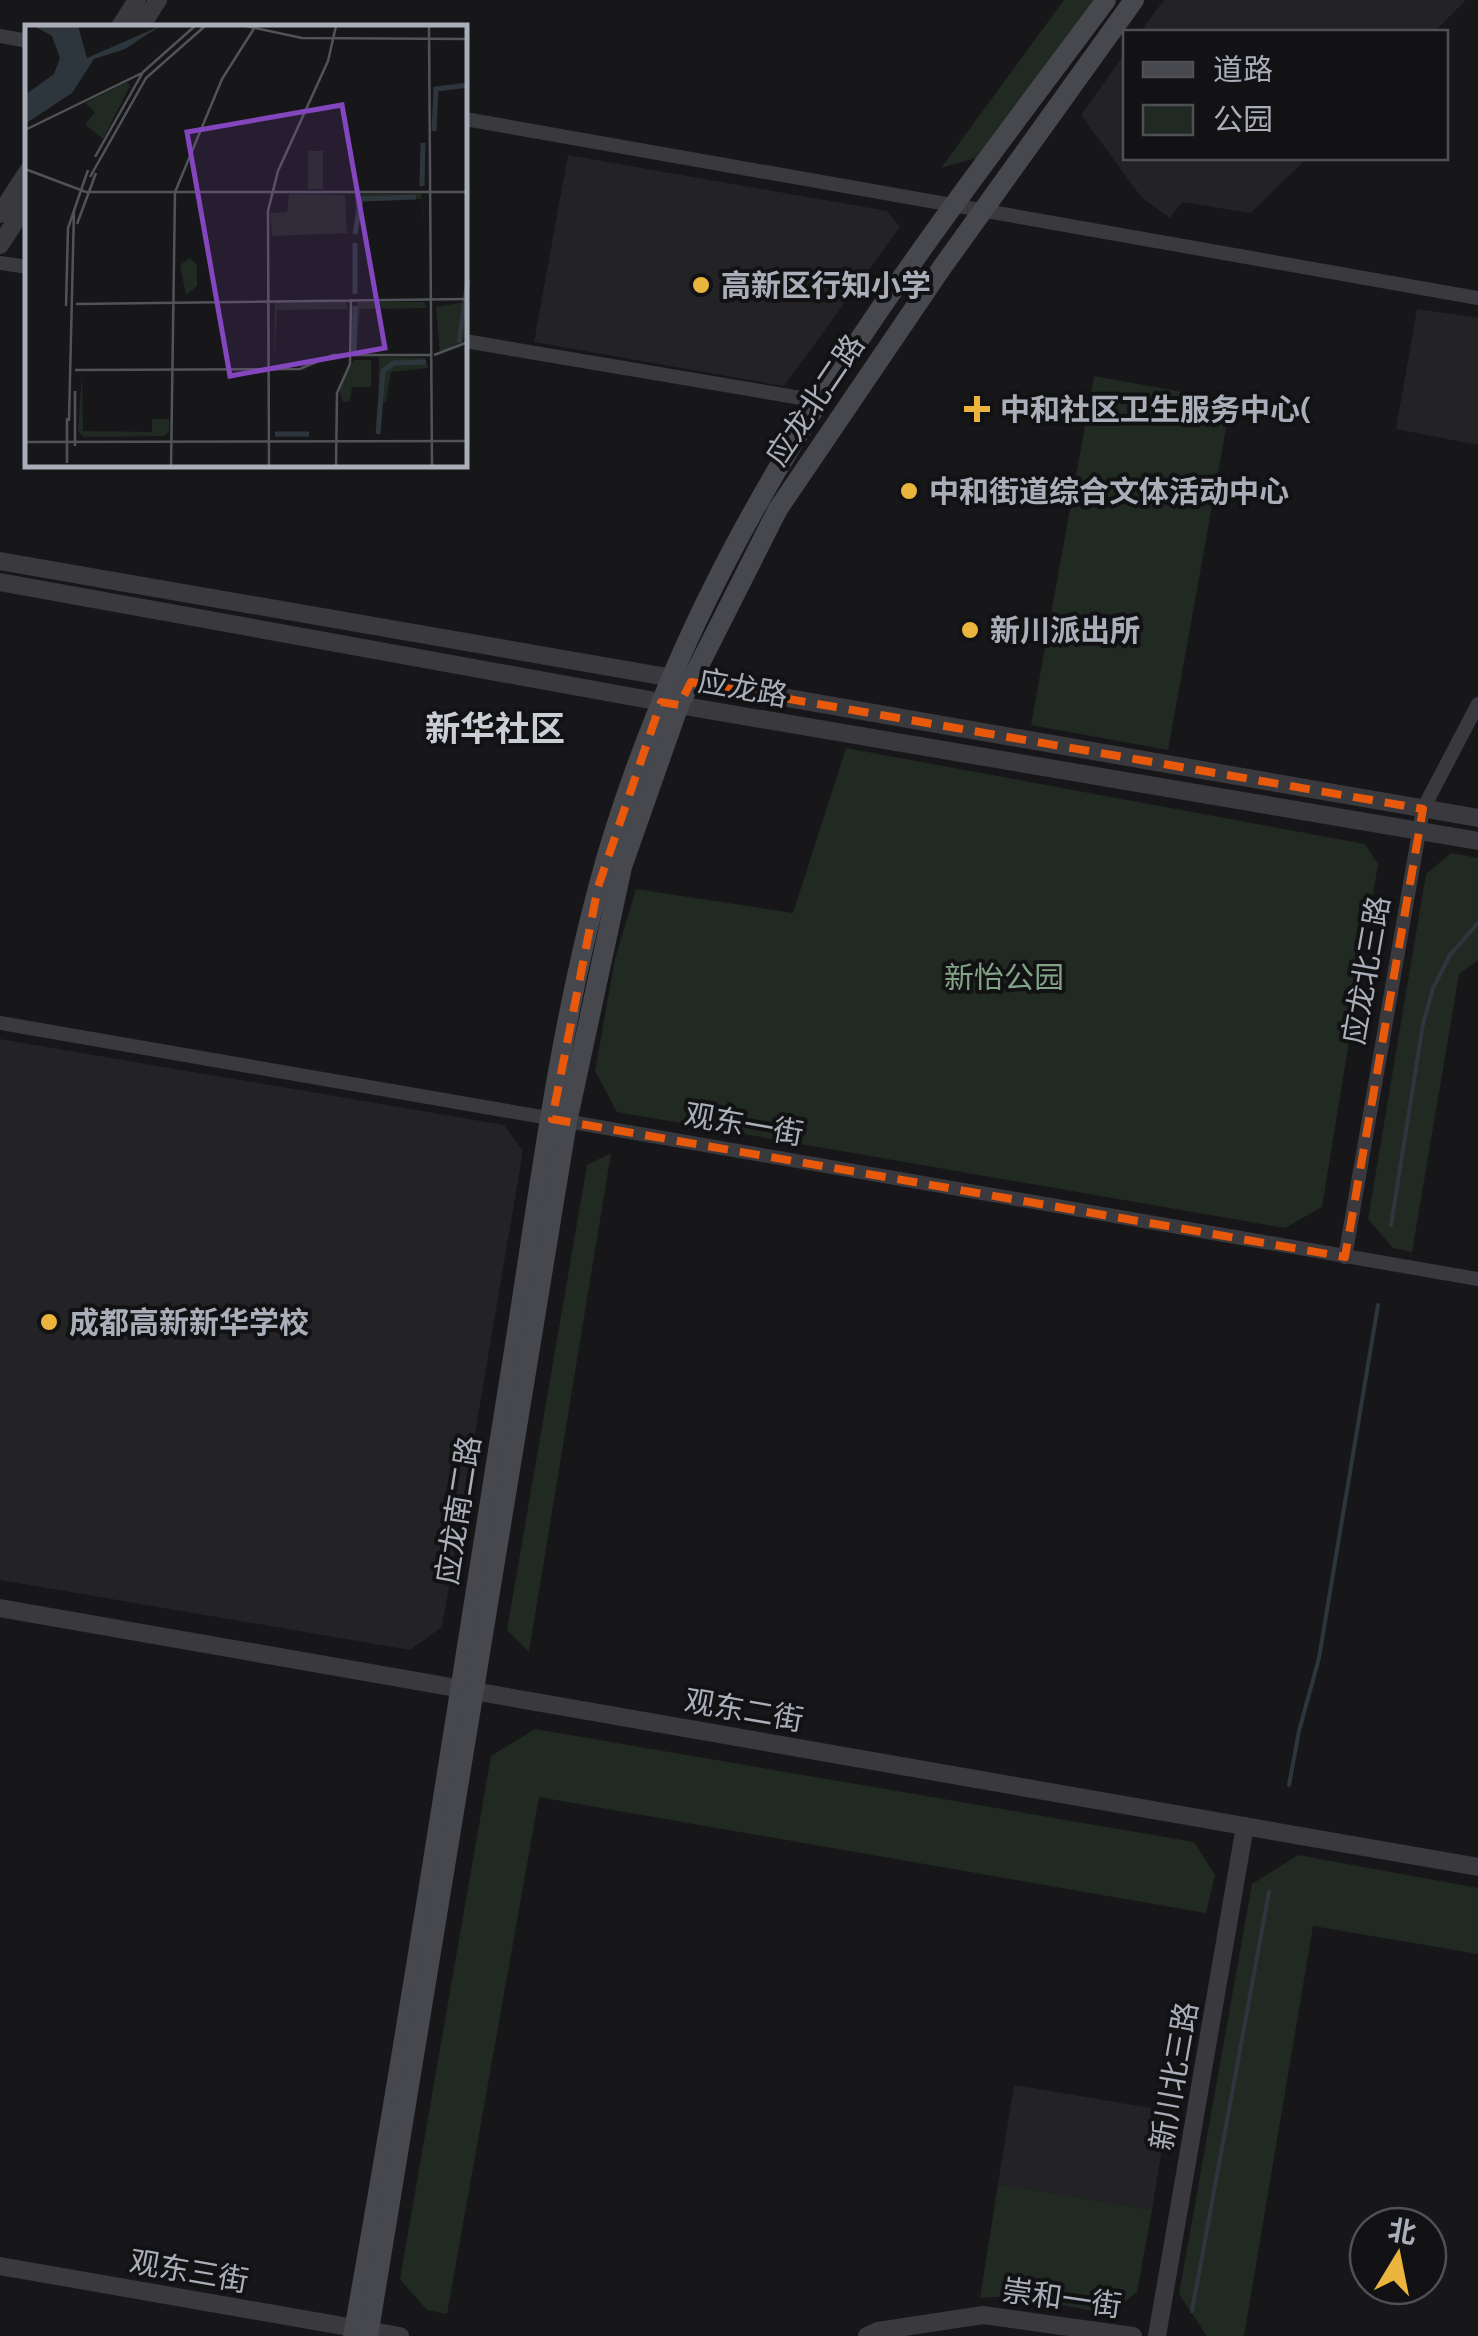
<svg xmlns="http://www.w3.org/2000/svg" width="1478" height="2336" font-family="Figtree,'Noto Sans SC',sans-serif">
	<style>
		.built { fill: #232326 }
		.green { fill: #212923 }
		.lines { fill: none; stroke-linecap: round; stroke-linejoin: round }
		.stream { stroke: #2e363d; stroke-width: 4 }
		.minor { stroke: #39393e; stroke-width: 14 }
		.tertiary { stroke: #39393e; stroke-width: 18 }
		.secondary { stroke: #47484e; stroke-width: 20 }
		.marked { fill: none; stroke: #e8590c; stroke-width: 8; stroke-dasharray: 20 12; stroke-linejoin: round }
		.poi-dot { fill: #ebb53d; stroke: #121214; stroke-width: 4 }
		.labels { text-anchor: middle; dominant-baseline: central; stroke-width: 8; stroke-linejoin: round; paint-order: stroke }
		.poi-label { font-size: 30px; font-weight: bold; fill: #aaaeb9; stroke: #121214; text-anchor: start }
		.street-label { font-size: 30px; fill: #aaaeb9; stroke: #121214 }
		.park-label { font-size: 30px; fill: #82a385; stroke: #121214 }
		.quarter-label { font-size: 35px; font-weight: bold; fill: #cbcdd5; stroke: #121214 }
		.inset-river { fill: none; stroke: #2e363d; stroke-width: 5 }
		.inset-road { fill: none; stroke: #525359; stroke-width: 2.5 }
		.view { fill: #8446be; fill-opacity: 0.15; stroke: #8446be; stroke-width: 5 }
		.inset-edge { fill: none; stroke: #aaaeb9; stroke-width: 5 }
	</style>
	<rect width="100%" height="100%" fill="#171719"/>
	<g class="built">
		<path d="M 1164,0 L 1466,0 L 1434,32 L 1140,32 Z"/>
		<path d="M 1125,53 L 1126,158 L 1307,158 L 1251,213 L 1182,202 L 1170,218 L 1142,198 L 1081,115 Z"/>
		<path d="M 568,155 L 887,211 L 900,227 L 784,386 L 534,342 Z"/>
		<path d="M 1417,309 L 1478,318 L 1478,445 L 1396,429 Z"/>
		<path d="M 0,1039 L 504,1125 L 523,1151 L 442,1627 L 410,1650 L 0,1580 Z"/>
		<path d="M 1014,2085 L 1168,2111 L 1152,2210 L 998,2184 Z"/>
	</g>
	<g class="green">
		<path d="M 1064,0 L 1095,0 L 986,155 L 941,168 Z"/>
		<path d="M 1094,376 L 1231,401 L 1168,750 L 1031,725 Z"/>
		<path d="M 846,748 L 1365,844 L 1378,864 L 1322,1207 L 1285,1228 L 617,1112 L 595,1071 L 615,959 L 636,889 L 793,913 Z"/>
		<path d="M 1451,853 L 1478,858 L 1478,960 L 1459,974 L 1412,1252 L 1393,1248 L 1368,1219 L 1426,874 Z"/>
		<path d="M 611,1153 L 529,1652 L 507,1630 L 587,1165 Z"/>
		<path d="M 535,1729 L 1194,1842 L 1215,1875 L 1206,1913 L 539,1797 L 447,2314 L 427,2310 L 400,2279 L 491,1756 Z"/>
		<path d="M 1298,1855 L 1478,1888 L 1478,1954 L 1313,1926 L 1244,2336 L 1207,2336 L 1179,2294 L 1252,1884 Z"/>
		<path d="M 998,2184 L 1152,2210 L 1137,2292 L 1109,2314 L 1014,2296 L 980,2298 Z"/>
	</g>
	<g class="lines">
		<g class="stream">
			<path d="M 1391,1225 L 1423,1024 L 1433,988 L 1450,955 L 1478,923"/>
			<path d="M 1289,1785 L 1299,1731 L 1319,1658 L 1378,1305"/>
			<path d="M 1192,2311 L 1269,1892"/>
		</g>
		<g class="minor">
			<path d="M 0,36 L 28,41"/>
			<path d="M 465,119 L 1478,298"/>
			<path d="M 0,263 L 28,267"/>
			<path d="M 465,341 L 819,401"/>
			<path d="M 0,1023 L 1478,1279"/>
			<path d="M 1345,1257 L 1423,809 L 1478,704"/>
		</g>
		<g class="tertiary">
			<path d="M 119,28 L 137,0"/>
			<path d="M 140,28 L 158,0"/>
			<path d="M 0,214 L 28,171"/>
			<path d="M 0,245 L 28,202"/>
			<path d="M 0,561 L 1478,818"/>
			<path d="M 0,582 L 661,702 L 1478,841"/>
			<path d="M 0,1608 L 1478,1867"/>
			<path d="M 0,2266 L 400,2336"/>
			<path d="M 867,2336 L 878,2331 L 983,2315 L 1133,2336"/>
			<path d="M 1157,2336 L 1245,1826"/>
		</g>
		<g class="secondary">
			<path d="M 353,2336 C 410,2019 458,1700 509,1382 C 536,1217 555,1049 598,888 C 615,823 638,759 663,698 C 767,441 942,221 1106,0"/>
			<path d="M 368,2336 L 567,1122 L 622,867 L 679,705 L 778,509 L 943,266 L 1134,0"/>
		</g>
	</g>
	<path class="marked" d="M 691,682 L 1423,809 L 1345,1257 L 552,1119 L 598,887 L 661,702 L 679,705 Z"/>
	<g class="poi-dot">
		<circle cx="701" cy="285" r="10"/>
		<path d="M972 394h10v10h10v10h-10v10h-10v-10h-10v-10h10z"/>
		<circle cx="909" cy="491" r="10"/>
		<circle cx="970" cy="630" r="10"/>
		<circle cx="49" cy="1322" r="10"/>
	</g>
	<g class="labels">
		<g class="poi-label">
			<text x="721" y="285">高新区行知小学</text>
			<text x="1000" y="409">中和社区卫生服务中心(</text>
			<text x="929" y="491">中和街道综合文体活动中心</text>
			<text x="990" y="630">新川派出所</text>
			<text x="69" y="1322">成都高新新华学校</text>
		</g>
		<g class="street-label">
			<text transform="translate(815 400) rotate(-56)">应龙北二路</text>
			<text transform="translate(743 688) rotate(10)">应龙路</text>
			<text transform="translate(1366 970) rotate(-80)">应龙北三路</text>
			<text transform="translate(744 1124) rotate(10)">观东一街</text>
			<text transform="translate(458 1510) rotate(-81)">应龙南二路</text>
			<text transform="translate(744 1710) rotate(10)">观东二街</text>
			<text transform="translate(1174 2076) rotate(-80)">新川北三路</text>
			<text transform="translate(189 2271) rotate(10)">观东三街</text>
			<text transform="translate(1062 2298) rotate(8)">崇和一街</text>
		</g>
		<g class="park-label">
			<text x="1004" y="977">新怡公园</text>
		</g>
		<g class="quarter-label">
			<text x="495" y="729">新华社区</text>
		</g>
	</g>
	<g transform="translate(25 25)">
		<rect width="442" height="442" fill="#171719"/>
		<path d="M 102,57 L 105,61 L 78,114 L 60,99 L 70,87 L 60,78 ZM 283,126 L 298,126 L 298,164 L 283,164 ZM 264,169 L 320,170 L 322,208 L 247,211 L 245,188 L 262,187 ZM 330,169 L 396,169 L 401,210 L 396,174 L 340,174 L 333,182 L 331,211 ZM 165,233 L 172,240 L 172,261 L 161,270 L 155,240 ZM 250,277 L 321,277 L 323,284 L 252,285 L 249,340 ZM 332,277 L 399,277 L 402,283 L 335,284 L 331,328 ZM 442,277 L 442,314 L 415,328 L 411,282 ZM 354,332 L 400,333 L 403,343 L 366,347 L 361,377 L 353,377 ZM 329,335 L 346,335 L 346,362 L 327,362 L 325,376 L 318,377 L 314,363 ZM 57,347 L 58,406 L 127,407 L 127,394 L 144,394 L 144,406 L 140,411 L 59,412 L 53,406 Z" fill="#212923"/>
		<path d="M 9,1 L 53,1 L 62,33 L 135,1 L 100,24 L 69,34 L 47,68 L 0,99 L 0,70 L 29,49 L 35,33 L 27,11 Z" fill="#2e363d"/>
		<path class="inset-river" d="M 409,106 L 411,64 L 443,60M 397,161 L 398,118M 330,209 L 336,174 L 391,172M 330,269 L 330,218M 434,318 L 443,255M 329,326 L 330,281M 250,409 L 284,409M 353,409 L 358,346 L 369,338 L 401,337"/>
		<path class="inset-road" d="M 221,1 L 277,13 L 443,14M 404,1 L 407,442M 0,105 L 117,48M 70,132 L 118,47 L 170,1M 0,144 L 61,167 L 443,167M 65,152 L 121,53 L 180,1M 52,199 L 71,148M 51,279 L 443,274M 41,281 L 43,203 L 63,145M 409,330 L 443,317M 50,345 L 275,344 L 308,330 L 406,330M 44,396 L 49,185M 0,417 L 443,416M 50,421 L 50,366M 42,438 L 42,393M 146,442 L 150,167 L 197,54 L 230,2M 244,442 L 243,186 L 253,146 L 303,36 L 311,1M 311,442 L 312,368 L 325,339 L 326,274"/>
		<path class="view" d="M 317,80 L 360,323 L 205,351 L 162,107 Z"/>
		<rect width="442" height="442" class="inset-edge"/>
	</g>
	<rect x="1123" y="30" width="325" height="130" fill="#121214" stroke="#4f5056" stroke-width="2.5"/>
	<rect x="1143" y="62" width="50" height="15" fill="#47484e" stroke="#4f5056" stroke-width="2.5"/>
	<text x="1213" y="80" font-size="30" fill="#aaaeb9">道路</text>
	<rect x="1143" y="105" width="50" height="30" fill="#212923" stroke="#4f5056" stroke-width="2.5"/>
	<text x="1213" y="130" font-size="30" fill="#aaaeb9">公园</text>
	<g transform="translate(1398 2256) rotate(10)"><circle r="48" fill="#121214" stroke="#4f5056" stroke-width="2.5"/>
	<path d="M0-8L18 38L0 25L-18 38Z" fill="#ebb53d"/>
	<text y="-15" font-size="28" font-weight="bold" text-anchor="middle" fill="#aaaeb9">北</text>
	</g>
</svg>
